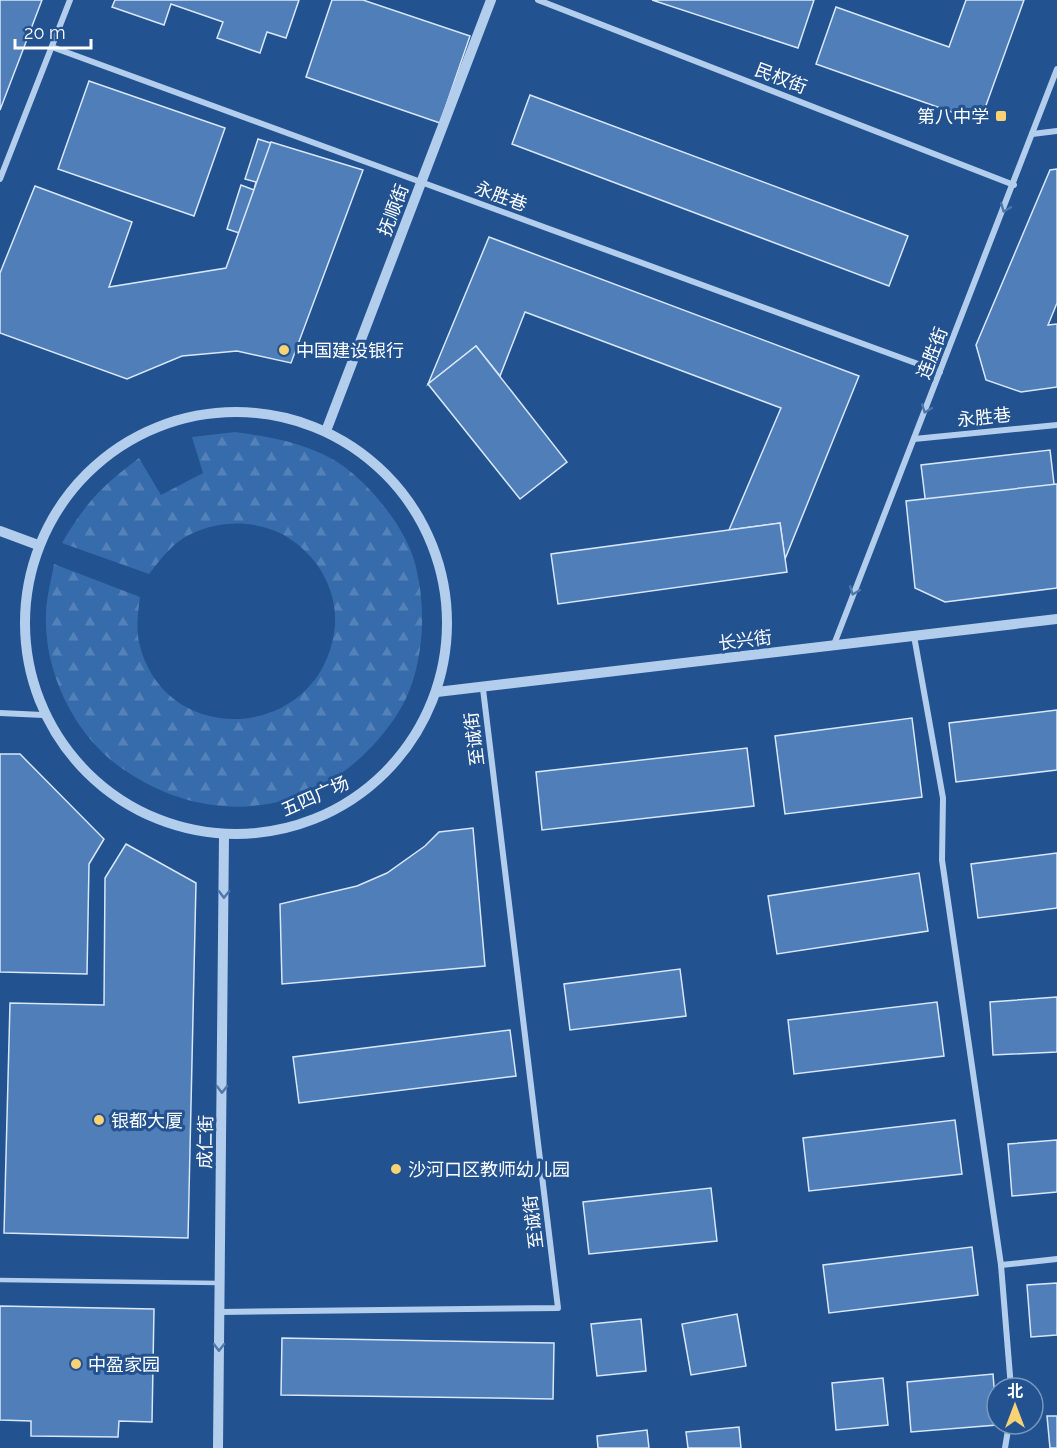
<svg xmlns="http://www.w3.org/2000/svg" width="1057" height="1448" font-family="Raleway,'Noto Sans SC',sans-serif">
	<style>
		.forest { fill: url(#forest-firs) }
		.building { fill: #4f7eb8; stroke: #d8e7f9; stroke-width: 1.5 }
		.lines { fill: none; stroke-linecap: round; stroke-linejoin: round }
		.service { stroke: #b3cdec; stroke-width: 4.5 }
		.minor { stroke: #b3cdec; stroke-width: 6 }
		.tertiary { stroke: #b3cdec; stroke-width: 10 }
		.oneway { stroke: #4e77ab }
		.poi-dot { fill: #f8d275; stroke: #22528f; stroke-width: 2 }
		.labels { text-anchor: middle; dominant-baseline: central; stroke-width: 6; stroke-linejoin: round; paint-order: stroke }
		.street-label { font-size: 18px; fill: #fff; stroke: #22528f }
		.poi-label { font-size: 18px; fill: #fff; stroke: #22528f; text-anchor: start }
	</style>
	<defs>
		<pattern id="forest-firs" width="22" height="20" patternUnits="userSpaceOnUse" patternTransform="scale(1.5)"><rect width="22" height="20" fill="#366cac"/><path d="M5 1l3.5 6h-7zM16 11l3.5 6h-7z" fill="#5482b8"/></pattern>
	</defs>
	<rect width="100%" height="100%" fill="#22528f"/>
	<path class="forest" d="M 235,432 C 270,437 302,442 334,460 C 363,477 397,517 410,549 C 429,596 426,670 398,713 C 334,813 216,836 120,767 C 74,734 44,672 46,615 C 46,599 51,581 54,564 L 140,597 C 138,612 136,627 139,642 C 163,750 317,742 334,633 C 339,603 327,572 305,551 C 276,521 228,516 191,534 C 173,542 161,559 149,574 L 62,543 C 87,501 101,487 139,458 L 161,495 L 203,473 L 192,437 Z"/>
	<g class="building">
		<path d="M 0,0 L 42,0 L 0,110 Z"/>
		<path d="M 115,0 L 299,0 L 286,38 L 267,32 L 260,53 L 217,38 L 223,22 L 171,4 L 164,25 L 112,7 Z"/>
		<path d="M 332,0 L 363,0 L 470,36 L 440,123 L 306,77 Z"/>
		<path d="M 652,0 L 814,0 L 798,48 Z"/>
		<path d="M 966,0 L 1024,0 L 980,122 L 816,64 L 836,7 L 949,47 Z"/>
		<path d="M 89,81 L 225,128 L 194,216 L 58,169 Z"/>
		<path d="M 530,95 L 908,236 L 889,286 L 512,144 Z"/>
		<path d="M 258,139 L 302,153 L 299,161 L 308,164 L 311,156 L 356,170 L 343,209 L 335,206 L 332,214 L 340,217 L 326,263 L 279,248 L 283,237 L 273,233 L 270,243 L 227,229 L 241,185 L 254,190 L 256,182 L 245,179 Z"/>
		<path d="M 271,142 L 363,170 L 291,363 L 237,351 L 182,356 L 127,379 L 0,333 L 0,273 L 35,186 L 132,222 L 109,287 L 226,268 Z"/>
		<path d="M 1057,169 L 1057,303 L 1048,325 L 1057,324 L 1057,387 L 1021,392 L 986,380 L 976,345 L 1050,170 Z"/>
		<path d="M 489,237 L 859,376 L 785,559 L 780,523 L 729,530 L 781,408 L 525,312 L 500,376 L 476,346 L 428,384 Z"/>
		<path d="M 476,346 L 567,462 L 520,499 L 428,384 Z"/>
		<path d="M 1050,450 L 1057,509 L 1057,540 L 932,555 L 921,465 Z"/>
		<path d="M 1057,484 L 1057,588 L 945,602 L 915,588 L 906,501 Z"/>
		<path d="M 780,523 L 787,572 L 558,604 L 551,554 Z"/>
		<path d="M 1057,710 L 1057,770 L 956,782 L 949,723 Z"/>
		<path d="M 912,718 L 922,797 L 785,814 L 775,736 Z"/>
		<path d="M 747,748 L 754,806 L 542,830 L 536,772 Z"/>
		<path d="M 0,754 L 20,754 L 104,839 L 89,864 L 87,974 L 0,972 Z"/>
		<path d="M 473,828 L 485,966 L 282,984 L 280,904 L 357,886 L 387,873 L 425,846 L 439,832 Z"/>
		<path d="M 126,844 L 196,883 L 188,1238 L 4,1233 L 10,1003 L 104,1005 L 105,878 Z"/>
		<path d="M 1057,853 L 1057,908 L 978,918 L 971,864 Z"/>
		<path d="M 919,873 L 928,931 L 777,954 L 768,896 Z"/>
		<path d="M 680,969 L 686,1016 L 570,1030 L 564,984 Z"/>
		<path d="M 1057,997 L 1057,1052 L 993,1055 L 990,1002 Z"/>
		<path d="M 937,1002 L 944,1056 L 794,1074 L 788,1020 Z"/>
		<path d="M 510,1030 L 516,1076 L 299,1103 L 293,1057 Z"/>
		<path d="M 955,1120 L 962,1174 L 809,1191 L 803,1138 Z"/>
		<path d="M 1057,1140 L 1057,1192 L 1012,1196 L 1008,1144 Z"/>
		<path d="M 711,1188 L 717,1241 L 589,1254 L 583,1202 Z"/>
		<path d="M 972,1247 L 978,1295 L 829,1313 L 823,1265 Z"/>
		<path d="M 1057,1283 L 1057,1335 L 1031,1337 L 1027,1285 Z"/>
		<path d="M 0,1306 L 154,1309 L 152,1422 L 119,1421 L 118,1437 L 31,1436 L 31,1421 L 0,1420 Z"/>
		<path d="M 737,1314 L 746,1366 L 691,1375 L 682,1324 Z"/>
		<path d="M 641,1319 L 646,1371 L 597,1376 L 591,1324 Z"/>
		<path d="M 282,1338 L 554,1343 L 553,1399 L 281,1395 Z"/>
		<path d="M 993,1374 L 997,1425 L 911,1432 L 907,1382 Z"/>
		<path d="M 883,1378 L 888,1425 L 836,1430 L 832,1383 Z"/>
		<path d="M 1047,1416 L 1057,1416 L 1057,1448 L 1050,1448 Z"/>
		<path d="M 739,1427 L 741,1448 L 688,1448 L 686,1432 Z"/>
		<path d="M 647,1430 L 649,1448 L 598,1448 L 597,1436 Z"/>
	</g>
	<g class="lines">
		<path class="service" d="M 0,1280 L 219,1283"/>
		<g class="minor">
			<path d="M 538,0 L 1014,185"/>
			<path d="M 52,47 L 940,372"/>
			<path d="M 1032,134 L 1057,131"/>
			<path d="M 0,179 L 70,0"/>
			<path d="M 914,439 L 1057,425"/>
			<path d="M 914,636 L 943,798 L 942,860 L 1001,1265 L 1011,1388"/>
			<path d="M 833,647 L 1057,69"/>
			<path d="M 0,713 L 43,715"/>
			<path d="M 1001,1265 L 1057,1259"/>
			<path d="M 220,1312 L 558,1308 L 483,689"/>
			<path d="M 1005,1448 L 1009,1424"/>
		</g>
		<g class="tertiary">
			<circle cx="236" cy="623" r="211"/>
			<path d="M 326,431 L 491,0"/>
			<path d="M 0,531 L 38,545"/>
			<path d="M 437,692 L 1057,619"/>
			<path d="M 218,1448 L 224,835"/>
		</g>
	</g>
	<defs><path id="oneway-chevron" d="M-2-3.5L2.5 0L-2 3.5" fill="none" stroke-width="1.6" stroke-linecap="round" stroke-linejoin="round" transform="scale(1.5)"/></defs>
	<g class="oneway">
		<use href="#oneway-chevron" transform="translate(1005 208) rotate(112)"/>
		<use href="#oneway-chevron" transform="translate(926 409) rotate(111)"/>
		<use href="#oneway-chevron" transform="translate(854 591) rotate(111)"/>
		<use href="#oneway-chevron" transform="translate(224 894) rotate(91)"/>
		<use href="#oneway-chevron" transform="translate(222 1089) rotate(91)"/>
		<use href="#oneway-chevron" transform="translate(219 1347) rotate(91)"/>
	</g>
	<g class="poi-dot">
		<rect x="995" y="110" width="12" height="12" rx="3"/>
		<circle cx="284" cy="350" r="6"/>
		<circle cx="99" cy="1120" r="6"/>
		<circle cx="396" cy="1169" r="6"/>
		<circle cx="76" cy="1364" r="6"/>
	</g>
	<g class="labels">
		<g class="street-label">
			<text transform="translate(781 78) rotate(21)">民权街</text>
			<text transform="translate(501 196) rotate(20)">永胜巷</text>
			<text transform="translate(393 210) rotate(-69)">抚顺街</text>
			<text transform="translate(932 353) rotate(-69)">连胜街</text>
			<text transform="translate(984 417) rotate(-6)">永胜巷</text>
			<text transform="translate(745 640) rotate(-7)">长兴街</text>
			<text transform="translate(474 739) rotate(-97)">至诚街</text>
			<text transform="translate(315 796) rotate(-24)">五四广场</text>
			<text transform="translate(205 1142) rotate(-89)">成仁街</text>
			<text transform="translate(533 1222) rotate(-97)">至诚街</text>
		</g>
		<g class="poi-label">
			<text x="989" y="116" text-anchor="end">第八中学</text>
			<text x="296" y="350">中国建设银行</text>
			<text x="111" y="1120">银都大厦</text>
			<text x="408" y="1169">沙河口区教师幼儿园</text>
			<text x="88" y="1364">中盈家园</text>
		</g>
	</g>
	<g transform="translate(1015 1406)"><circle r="28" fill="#22528f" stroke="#7a97bc" stroke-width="1.5"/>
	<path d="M0-4.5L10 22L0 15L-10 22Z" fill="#f8d275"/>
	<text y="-9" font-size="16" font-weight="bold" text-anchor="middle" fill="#ffffff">北</text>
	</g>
	<path d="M15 39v9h76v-9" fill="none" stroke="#ffffff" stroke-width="3"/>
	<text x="24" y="39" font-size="18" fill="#ffffff" stroke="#22528f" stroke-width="4.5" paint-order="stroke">20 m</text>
</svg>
